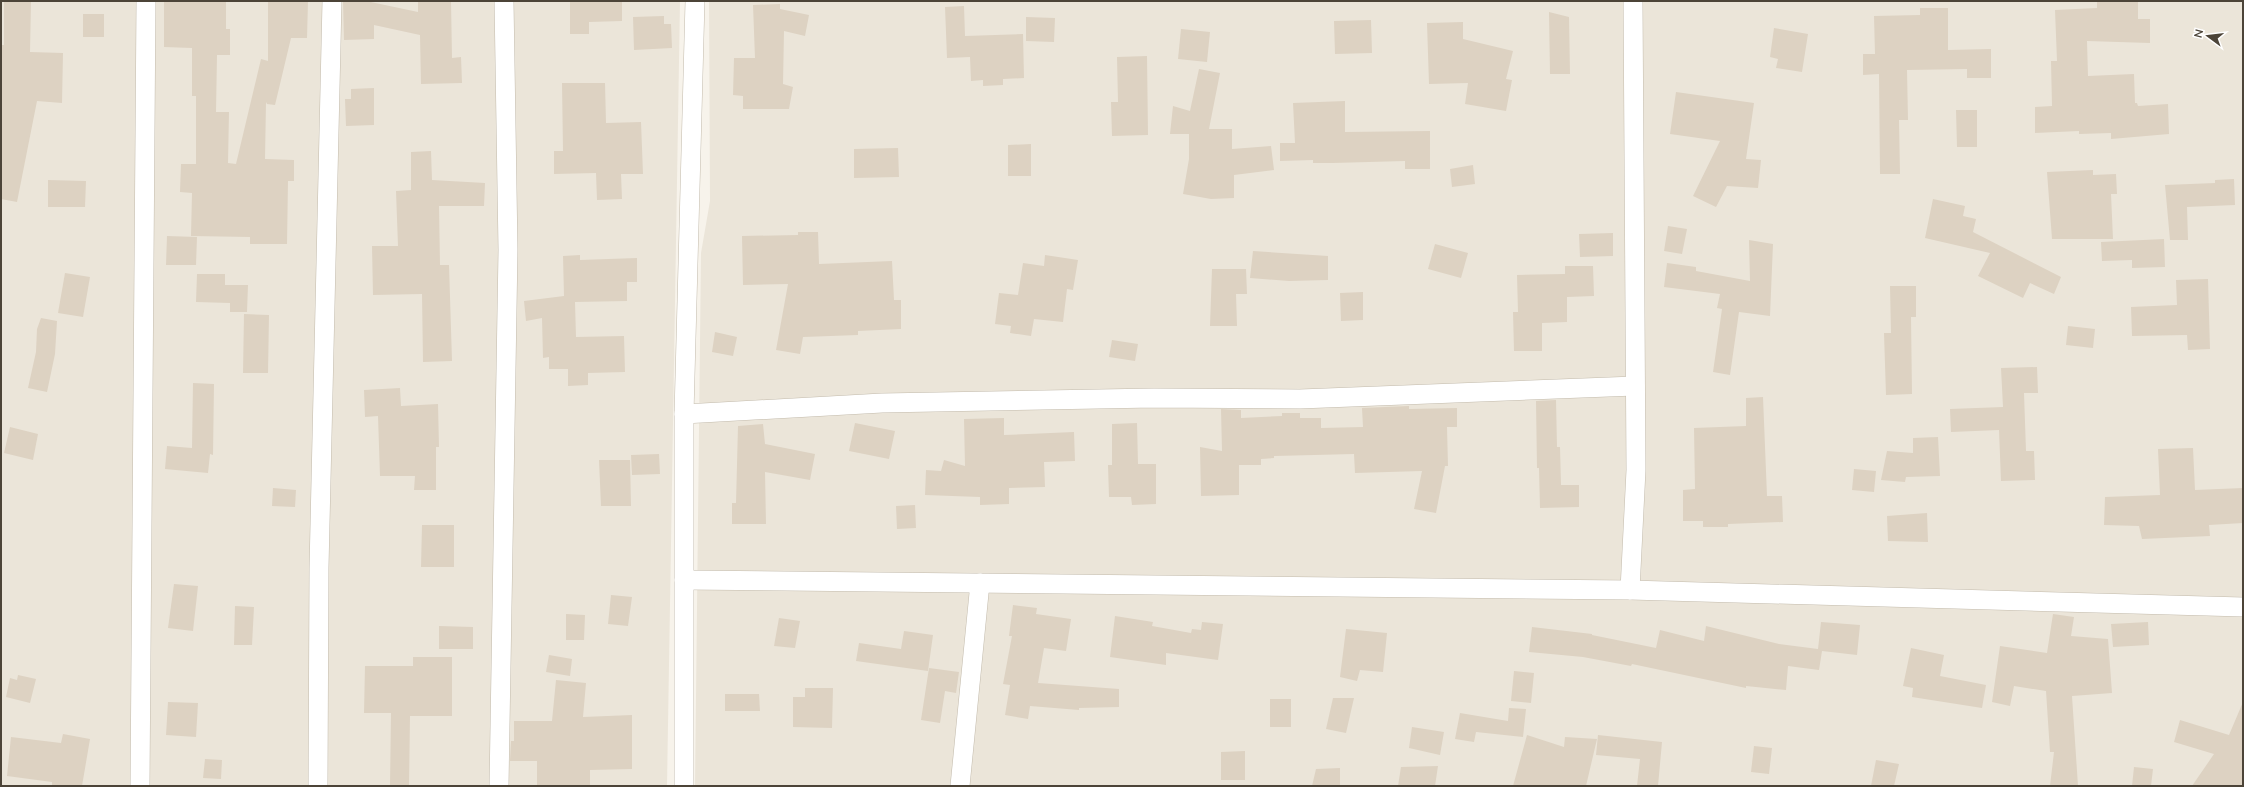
<svg xmlns="http://www.w3.org/2000/svg" width="2244" height="787" font-family="Mulish,sans-serif">
	<style>
		.residential { fill: #ebe5d9 }
		.building { fill: #ddd2c2 }
		.lines { fill: none; stroke-linecap: round; stroke-linejoin: round }
		.minor-casing { stroke: #c3bbac; stroke-width: 20 }
		.minor { stroke: #fff; stroke-width: 19 }
	</style>
	<rect width="100%" height="100%" fill="#f7f3eb"/>
	<g class="residential">
		<path d="M 1,1 L 680,1 L 667,786 L 1,786 Z"/>
		<path d="M 709,1 L 2243,1 L 2243,786 L 695,786 L 701,253 L 710,201 Z"/>
	</g>
	<g class="building">
		<path d="M 4,1 L 31,1 L 30,52 L 63,53 L 62,103 L 37,101 L 17,202 L 1,199 L 1,45 L 4,45 Z"/>
		<path d="M 164,1 L 226,1 L 226,29 L 230,29 L 230,55 L 217,55 L 216,112 L 229,112 L 228,163 L 236,164 L 261,59 L 268,61 L 268,1 L 308,1 L 307,38 L 291,38 L 275,105 L 267,104 L 266,102 L 265,159 L 294,160 L 294,181 L 288,181 L 287,244 L 250,244 L 250,237 L 191,236 L 192,193 L 180,192 L 181,164 L 196,164 L 196,96 L 192,96 L 192,48 L 164,47 Z"/>
		<path d="M 343,1 L 366,1 L 418,12 L 418,1 L 451,1 L 452,58 L 461,57 L 462,83 L 421,84 L 420,35 L 374,25 L 374,39 L 344,40 Z"/>
		<path d="M 570,1 L 622,1 L 622,21 L 589,22 L 589,34 L 570,34 Z"/>
		<path d="M 2097,1 L 2138,1 L 2138,19 L 2150,19 L 2150,43 L 2087,41 L 2088,76 L 2134,74 L 2135,103 L 2137,103 L 2138,106 L 2168,104 L 2169,134 L 2111,139 L 2111,133 L 2079,134 L 2079,131 L 2035,133 L 2035,107 L 2052,106 L 2051,61 L 2057,61 L 2055,10 L 2097,8 Z"/>
		<path d="M 780,4 L 780,9 L 809,15 L 805,36 L 784,31 L 783,84 L 793,87 L 789,109 L 743,109 L 743,96 L 733,95 L 734,58 L 755,58 L 753,5 Z"/>
		<path d="M 964,6 L 965,36 L 1023,34 L 1024,78 L 1003,79 L 1003,85 L 983,86 L 983,80 L 971,81 L 970,57 L 947,58 L 945,7 Z"/>
		<path d="M 1920,8 L 1948,8 L 1948,50 L 1991,49 L 1991,78 L 1967,78 L 1967,69 L 1907,70 L 1908,120 L 1899,120 L 1900,174 L 1880,174 L 1879,74 L 1863,75 L 1863,54 L 1875,54 L 1874,16 L 1920,15 Z"/>
		<path d="M 1549,12 L 1569,17 L 1570,74 L 1550,74 Z"/>
		<rect x="83" y="14" width="21" height="23"/>
		<path d="M 664,16 L 664,24 L 671,24 L 672,48 L 634,50 L 633,17 Z"/>
		<path d="M 1026,17 L 1055,18 L 1054,42 L 1026,41 Z"/>
		<path d="M 1371,20 L 1372,53 L 1335,54 L 1334,21 Z"/>
		<path d="M 1463,22 L 1463,39 L 1513,51 L 1506,79 L 1512,80 L 1506,111 L 1465,104 L 1468,83 L 1429,84 L 1427,23 Z"/>
		<path d="M 1774,28 L 1808,34 L 1802,72 L 1776,68 L 1778,59 L 1770,57 Z"/>
		<path d="M 1181,29 L 1210,32 L 1207,62 L 1178,59 Z"/>
		<path d="M 1147,56 L 1148,135 L 1112,136 L 1111,102 L 1118,102 L 1117,57 Z"/>
		<path d="M 1199,69 L 1220,73 L 1209,129 L 1232,129 L 1232,149 L 1271,146 L 1274,170 L 1234,175 L 1234,198 L 1211,199 L 1183,194 L 1189,159 L 1189,134 L 1170,134 L 1173,106 L 1190,111 Z"/>
		<path d="M 562,83 L 605,83 L 606,123 L 641,122 L 643,174 L 621,174 L 622,199 L 597,200 L 596,173 L 554,174 L 554,151 L 563,151 Z"/>
		<path d="M 374,88 L 374,125 L 346,126 L 345,99 L 351,99 L 351,89 Z"/>
		<path d="M 1676,92 L 1754,103 L 1746,159 L 1761,160 L 1758,188 L 1727,186 L 1716,207 L 1693,196 L 1720,141 L 1670,134 Z"/>
		<path d="M 1345,101 L 1345,132 L 1430,131 L 1430,169 L 1405,169 L 1405,161 L 1333,163 L 1313,163 L 1313,160 L 1280,161 L 1280,143 L 1295,143 L 1293,103 Z"/>
		<path d="M 1956,110 L 1977,110 L 1977,147 L 1957,147 Z"/>
		<path d="M 1031,144 L 1031,176 L 1008,176 L 1008,145 Z"/>
		<path d="M 898,148 L 899,177 L 854,178 L 854,149 Z"/>
		<path d="M 431,151 L 432,180 L 485,183 L 484,206 L 439,206 L 440,265 L 449,265 L 452,361 L 423,362 L 422,294 L 373,295 L 372,246 L 398,246 L 396,191 L 411,190 L 411,152 Z"/>
		<path d="M 1473,165 L 1475,184 L 1452,187 L 1450,169 Z"/>
		<path d="M 2093,170 L 2093,175 L 2116,174 L 2117,194 L 2111,194 L 2113,239 L 2052,239 L 2047,172 Z"/>
		<path d="M 2234,179 L 2235,205 L 2187,207 L 2188,240 L 2170,240 L 2165,185 L 2215,183 L 2215,180 Z"/>
		<path d="M 48,180 L 86,181 L 85,207 L 48,207 Z"/>
		<path d="M 1933,199 L 1965,206 L 1963,216 L 1976,219 L 1973,232 L 2061,277 L 2054,294 L 2030,283 L 2023,298 L 1978,276 L 1990,253 L 1925,238 Z"/>
		<path d="M 1668,226 L 1687,229 L 1682,254 L 1664,251 Z"/>
		<path d="M 798,232 L 818,232 L 819,264 L 892,261 L 894,300 L 901,300 L 901,329 L 858,331 L 858,335 L 803,337 L 800,354 L 776,350 L 788,284 L 743,285 L 742,236 L 798,235 Z"/>
		<path d="M 1613,233 L 1613,256 L 1580,257 L 1579,234 Z"/>
		<path d="M 167,236 L 197,237 L 196,265 L 166,265 Z"/>
		<path d="M 2164,239 L 2165,267 L 2132,268 L 2132,260 L 2102,261 L 2101,242 Z"/>
		<path d="M 1749,240 L 1773,244 L 1770,316 L 1739,312 L 1730,375 L 1713,372 L 1722,309 L 1717,308 L 1720,294 L 1664,287 L 1667,263 L 1696,267 L 1696,271 L 1750,281 Z"/>
		<path d="M 1435,244 L 1468,253 L 1461,278 L 1428,269 Z"/>
		<path d="M 1253,251 L 1328,256 L 1328,280 L 1289,281 L 1250,278 Z"/>
		<path d="M 580,255 L 580,260 L 637,258 L 637,282 L 627,282 L 627,301 L 575,302 L 576,337 L 624,336 L 625,372 L 588,373 L 588,385 L 568,386 L 568,369 L 549,369 L 549,357 L 543,358 L 542,318 L 526,321 L 524,301 L 564,296 L 563,256 Z"/>
		<path d="M 1045,255 L 1078,260 L 1073,290 L 1067,289 L 1063,322 L 1034,319 L 1031,336 L 1010,333 L 1011,326 L 995,324 L 999,293 L 1018,295 L 1023,263 L 1044,266 Z"/>
		<path d="M 1565,266 L 1593,266 L 1594,296 L 1567,297 L 1567,322 L 1542,323 L 1542,351 L 1514,351 L 1513,312 L 1518,312 L 1517,275 L 1565,274 Z"/>
		<path d="M 1212,269 L 1246,269 L 1247,294 L 1236,294 L 1237,326 L 1210,326 Z"/>
		<path d="M 65,273 L 90,277 L 83,317 L 58,313 Z"/>
		<path d="M 197,274 L 225,274 L 225,285 L 248,285 L 247,312 L 230,312 L 230,303 L 196,302 Z"/>
		<path d="M 2208,279 L 2210,349 L 2188,350 L 2187,335 L 2132,336 L 2131,307 L 2177,305 L 2176,280 Z"/>
		<path d="M 1890,286 L 1916,286 L 1916,317 L 1911,317 L 1912,394 L 1886,395 L 1884,333 L 1891,333 Z"/>
		<path d="M 1363,292 L 1363,320 L 1341,321 L 1340,293 Z"/>
		<path d="M 244,314 L 269,315 L 268,373 L 243,373 Z"/>
		<path d="M 41,318 L 57,321 L 55,354 L 47,392 L 28,388 L 36,352 L 37,329 Z"/>
		<path d="M 2068,326 L 2095,329 L 2093,348 L 2066,345 Z"/>
		<path d="M 715,332 L 737,337 L 733,356 L 712,352 Z"/>
		<path d="M 1112,340 L 1138,344 L 1135,361 L 1109,357 Z"/>
		<path d="M 2037,367 L 2038,393 L 2024,393 L 2026,451 L 2034,451 L 2035,480 L 2001,481 L 1999,430 L 1951,432 L 1950,409 L 2003,407 L 2001,368 Z"/>
		<path d="M 193,383 L 214,384 L 213,455 L 210,454 L 208,473 L 165,469 L 167,446 L 192,448 Z"/>
		<path d="M 400,388 L 401,406 L 438,404 L 439,447 L 436,447 L 436,490 L 414,490 L 415,476 L 380,476 L 378,416 L 365,417 L 364,390 Z"/>
		<path d="M 1763,397 L 1767,496 L 1782,496 L 1783,522 L 1728,524 L 1728,527 L 1703,527 L 1703,521 L 1683,521 L 1683,490 L 1695,489 L 1694,428 L 1746,426 L 1746,398 Z"/>
		<path d="M 1556,400 L 1557,447 L 1560,447 L 1561,485 L 1579,485 L 1579,507 L 1540,508 L 1539,468 L 1537,468 L 1536,401 Z"/>
		<path d="M 1409,406 L 1409,409 L 1457,408 L 1457,427 L 1447,427 L 1448,466 L 1445,466 L 1436,513 L 1414,509 L 1422,471 L 1355,473 L 1354,454 L 1274,456 L 1274,458 L 1261,459 L 1261,465 L 1239,465 L 1239,495 L 1201,496 L 1200,447 L 1222,451 L 1221,409 L 1241,410 L 1241,418 L 1282,416 L 1282,413 L 1300,413 L 1300,418 L 1321,418 L 1321,428 L 1363,427 L 1362,408 Z"/>
		<path d="M 1004,418 L 1004,435 L 1074,432 L 1075,461 L 1044,462 L 1045,487 L 1009,488 L 1009,504 L 980,505 L 980,497 L 925,495 L 926,470 L 941,471 L 944,460 L 965,466 L 964,419 Z"/>
		<path d="M 855,423 L 895,431 L 889,459 L 849,451 Z"/>
		<path d="M 1137,423 L 1138,464 L 1156,464 L 1156,504 L 1132,505 L 1131,497 L 1109,497 L 1108,465 L 1112,465 L 1112,424 Z"/>
		<path d="M 763,424 L 765,444 L 815,454 L 810,480 L 765,472 L 766,524 L 732,524 L 732,503 L 736,503 L 738,426 Z"/>
		<path d="M 10,427 L 38,434 L 33,460 L 4,453 Z"/>
		<path d="M 1938,437 L 1940,476 L 1906,477 L 1905,482 L 1881,480 L 1887,451 L 1913,453 L 1913,438 Z"/>
		<path d="M 2193,448 L 2195,490 L 2243,488 L 2243,523 L 2209,525 L 2210,536 L 2142,539 L 2139,526 L 2104,525 L 2105,497 L 2160,495 L 2158,449 Z"/>
		<path d="M 659,454 L 660,474 L 632,475 L 631,455 Z"/>
		<path d="M 599,460 L 630,460 L 631,506 L 601,506 Z"/>
		<path d="M 1854,469 L 1876,471 L 1874,492 L 1852,490 Z"/>
		<path d="M 273,488 L 296,490 L 295,507 L 272,506 Z"/>
		<path d="M 915,505 L 916,528 L 897,529 L 896,506 Z"/>
		<path d="M 1927,513 L 1928,542 L 1888,541 L 1887,516 Z"/>
		<path d="M 422,525 L 454,525 L 454,567 L 421,567 Z"/>
		<path d="M 174,584 L 198,586 L 193,631 L 168,628 Z"/>
		<path d="M 611,595 L 632,597 L 628,626 L 608,624 Z"/>
		<path d="M 1013,605 L 1037,608 L 1036,614 L 1071,619 L 1066,651 L 1044,648 L 1038,683 L 1119,689 L 1119,707 L 1079,708 L 1079,710 L 1030,706 L 1028,719 L 1005,715 L 1010,685 L 1003,684 L 1012,636 L 1009,636 Z"/>
		<path d="M 235,606 L 254,607 L 252,645 L 234,645 Z"/>
		<path d="M 566,614 L 585,615 L 584,640 L 566,640 Z"/>
		<path d="M 2053,614 L 2074,617 L 2071,636 L 2108,639 L 2112,693 L 2072,696 L 2078,786 L 2050,786 L 2054,752 L 2050,752 L 2046,691 L 2014,686 L 2010,706 L 1992,702 L 2000,646 L 2047,653 Z"/>
		<path d="M 1115,616 L 1153,622 L 1152,626 L 1191,633 L 1192,629 L 1201,630 L 1202,622 L 1223,624 L 1218,660 L 1166,653 L 1166,665 L 1110,657 Z"/>
		<path d="M 779,618 L 800,621 L 795,648 L 774,646 Z"/>
		<path d="M 1821,622 L 1860,625 L 1857,655 L 1822,651 L 1819,670 L 1788,666 L 1786,690 L 1746,686 L 1746,688 L 1632,664 L 1631,666 L 1583,657 L 1529,652 L 1532,627 L 1592,634 L 1592,635 L 1656,648 L 1660,630 L 1704,641 L 1706,626 L 1779,644 L 1818,649 Z"/>
		<path d="M 2148,622 L 2149,645 L 2113,647 L 2111,624 Z"/>
		<path d="M 439,626 L 473,627 L 473,649 L 439,649 Z"/>
		<path d="M 1346,629 L 1387,633 L 1383,672 L 1360,670 L 1357,681 L 1340,677 Z"/>
		<path d="M 904,631 L 933,635 L 928,671 L 856,661 L 859,643 L 901,649 Z"/>
		<path d="M 1911,648 L 1944,655 L 1940,676 L 1986,685 L 1982,708 L 1912,697 L 1913,688 L 1903,686 Z"/>
		<path d="M 549,655 L 572,659 L 570,676 L 546,672 Z"/>
		<path d="M 413,657 L 452,657 L 452,716 L 410,716 L 409,786 L 390,786 L 391,713 L 364,713 L 365,666 L 413,666 Z"/>
		<path d="M 929,668 L 959,672 L 956,693 L 945,691 L 940,723 L 921,720 Z"/>
		<path d="M 1514,671 L 1534,673 L 1531,703 L 1511,701 Z"/>
		<path d="M 18,675 L 36,679 L 30,703 L 6,697 L 10,678 L 17,680 Z"/>
		<path d="M 556,680 L 586,683 L 583,717 L 632,715 L 632,769 L 590,770 L 590,786 L 537,786 L 537,761 L 510,761 L 511,741 L 514,741 L 514,721 L 552,721 Z"/>
		<path d="M 805,688 L 833,688 L 832,728 L 793,727 L 793,697 L 805,697 Z"/>
		<path d="M 725,694 L 759,694 L 760,711 L 725,711 Z"/>
		<path d="M 1333,698 L 1354,698 L 1346,733 L 1326,729 Z"/>
		<rect x="1270" y="699" width="21" height="28"/>
		<path d="M 168,702 L 198,703 L 196,737 L 166,735 Z"/>
		<path d="M 2243,702 L 2243,786 L 2192,786 L 2214,754 L 2174,742 L 2180,720 L 2229,735 Z"/>
		<path d="M 1509,708 L 1526,709 L 1523,737 L 1476,732 L 1474,742 L 1455,739 L 1460,713 L 1508,721 Z"/>
		<path d="M 1412,727 L 1444,732 L 1440,755 L 1409,748 Z"/>
		<path d="M 63,734 L 90,739 L 82,786 L 52,786 L 52,782 L 7,776 L 11,737 L 61,743 Z"/>
		<path d="M 1527,735 L 1564,747 L 1565,737 L 1597,739 L 1586,786 L 1513,786 Z"/>
		<path d="M 1598,735 L 1662,742 L 1658,786 L 1637,786 L 1640,759 L 1596,755 Z"/>
		<path d="M 1754,746 L 1772,748 L 1769,774 L 1751,772 Z"/>
		<path d="M 1245,751 L 1245,780 L 1221,780 L 1221,752 Z"/>
		<path d="M 205,759 L 222,760 L 221,779 L 203,778 Z"/>
		<path d="M 1876,760 L 1899,764 L 1894,786 L 1871,786 Z"/>
		<path d="M 1438,766 L 1435,786 L 1398,786 L 1401,767 Z"/>
		<path d="M 2134,767 L 2153,769 L 2151,786 L 2132,786 Z"/>
		<path d="M 1340,768 L 1340,786 L 1312,786 L 1316,769 Z"/>
	</g>
	<g class="lines">
		<defs>
			<g id="minor">
				<path d="M 684,414 L 882,403 L 1154,398 L 1300,399 L 1635,386"/>
				<path d="M 684,580 L 1630,590 L 2243,607"/>
				<path d="M 1630,590 L 1636,470 L 1633,1"/>
				<path d="M 140,786 L 146,1"/>
				<path d="M 318,786 L 319,568 L 332,1"/>
				<path d="M 499,786 L 508,250 L 504,1"/>
				<path d="M 684,786 L 684,414 L 695,1"/>
				<path d="M 960,786 L 980,583"/>
			</g>
		</defs>
		<use href="#minor" class="minor-casing"/>
		<use href="#minor" class="minor"/>
	</g>
	<rect width="2244" height="787" fill="none" stroke="#4c4438" stroke-width="4"/>
	<g transform="translate(2208 36) rotate(285)" stroke="#ffffff" stroke-width="3" paint-order="stroke">
	<path d="M0-3L7 15L0 10L-7 15Z" fill="#4c4438"/>
	<text y="-6" font-size="11" font-weight="bold" text-anchor="middle" fill="#4c4438">N</text>
	</g>
</svg>
